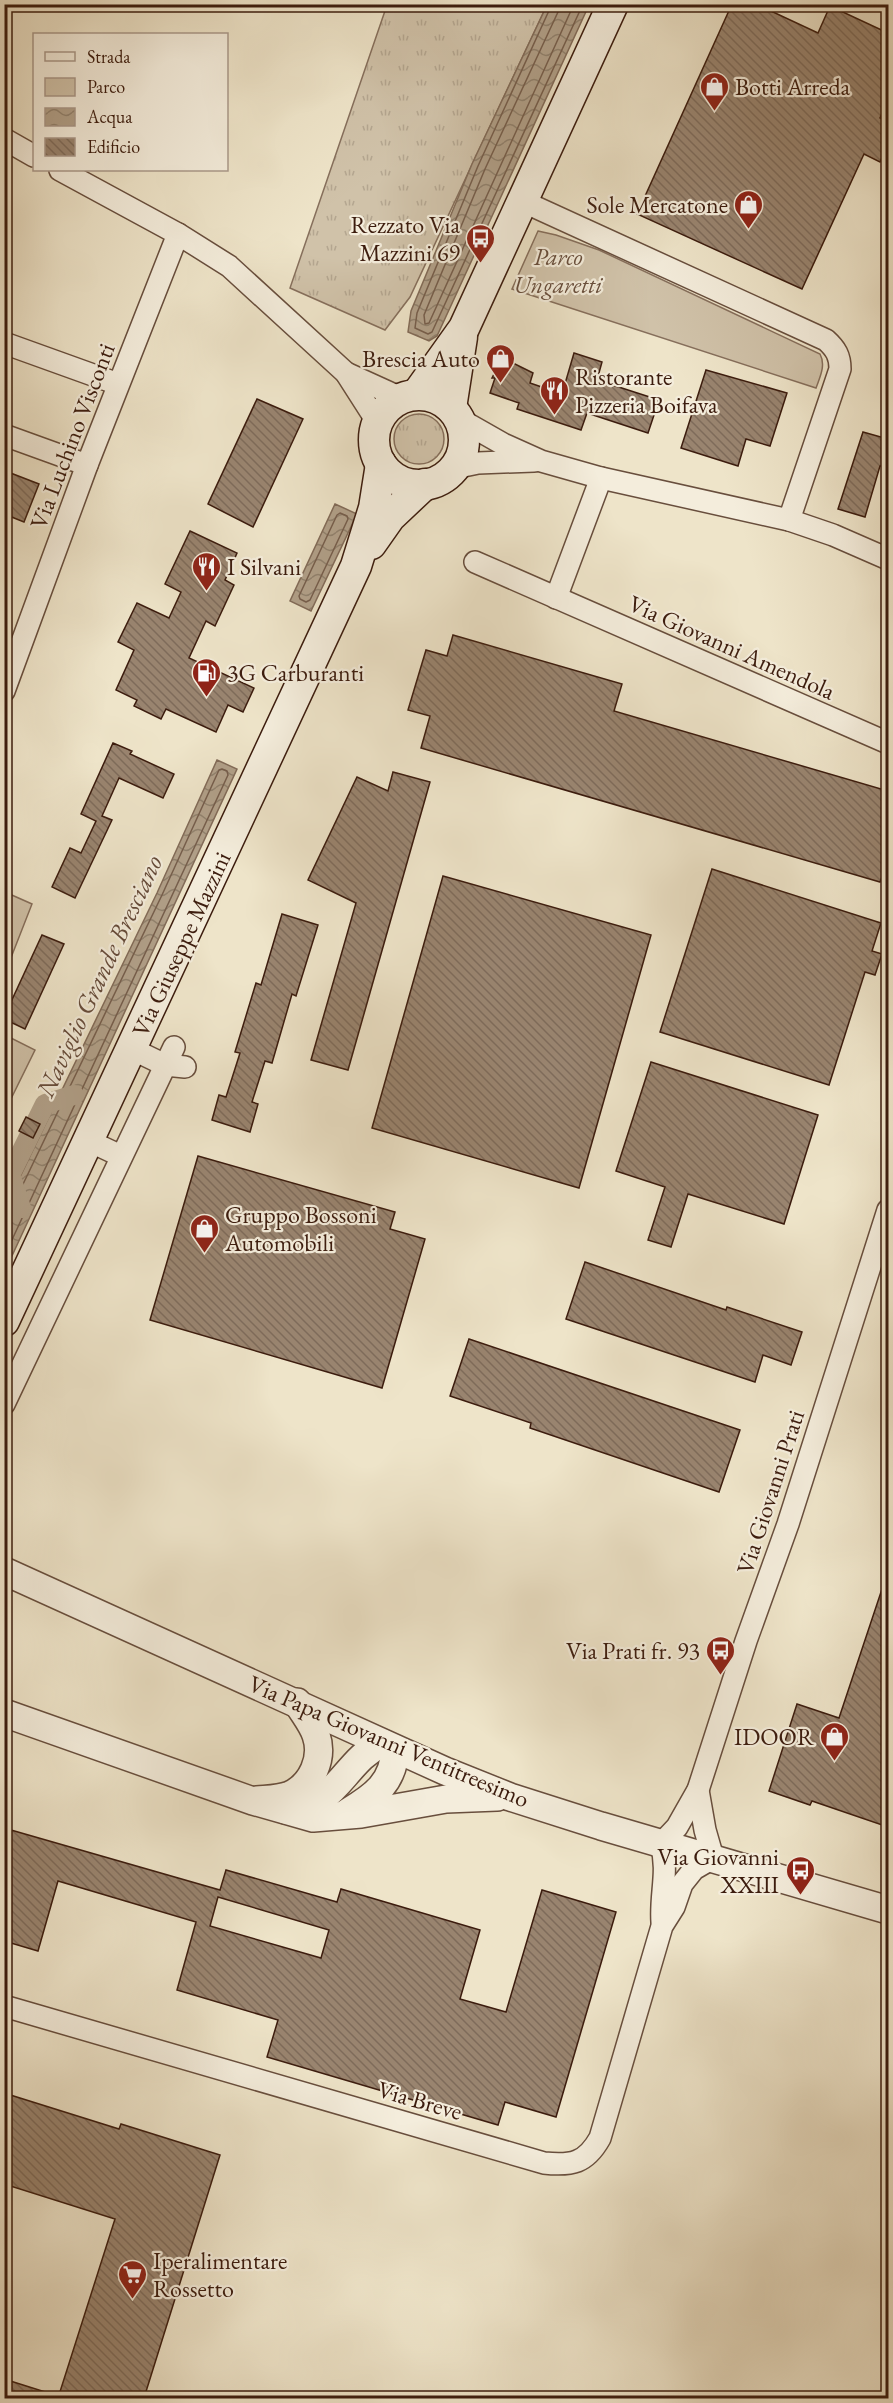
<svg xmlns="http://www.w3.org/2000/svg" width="893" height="2403" font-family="'EB Garamond',serif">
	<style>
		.grass { fill: url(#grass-tufts); stroke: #866f5c; stroke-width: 1.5 }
		.green { fill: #d0c2a9; stroke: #866f5c; stroke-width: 1.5 }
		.water { fill: url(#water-waves); stroke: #826b58; stroke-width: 1.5 }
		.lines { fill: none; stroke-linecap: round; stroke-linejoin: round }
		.shore { stroke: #765e4c; stroke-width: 1.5 }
		.canal { stroke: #b1a089; stroke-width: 20 }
		.building { fill: url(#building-back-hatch); stroke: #3c1c0e; stroke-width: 1.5; fill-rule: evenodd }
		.minor-casing { stroke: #684e3d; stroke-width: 24 }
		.tertiary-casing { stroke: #684e3d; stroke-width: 30 }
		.secondary-casing { stroke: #3c1c0e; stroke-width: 33 }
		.minor { stroke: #f4eddc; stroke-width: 21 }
		.tertiary { stroke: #f4eddc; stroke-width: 27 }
		.secondary { stroke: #f4eddc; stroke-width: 30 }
		.labels { text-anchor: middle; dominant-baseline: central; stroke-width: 4.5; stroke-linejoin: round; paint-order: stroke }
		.poi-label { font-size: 24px; fill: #3c1c0e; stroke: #f4eddc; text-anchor: start }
		.park-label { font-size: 24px; font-style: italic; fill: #684e3c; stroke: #f4eddc }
		.street-label { font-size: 24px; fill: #3c1c0e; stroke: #f4eddc }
		.water-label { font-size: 26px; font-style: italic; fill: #654a39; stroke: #f4eddc }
	</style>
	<defs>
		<pattern id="grass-tufts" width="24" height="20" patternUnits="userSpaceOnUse" patternTransform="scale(1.5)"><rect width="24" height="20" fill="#d0c2a9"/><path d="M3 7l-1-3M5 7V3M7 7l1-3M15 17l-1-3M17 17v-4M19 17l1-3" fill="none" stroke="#b4a690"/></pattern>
		<pattern id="water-waves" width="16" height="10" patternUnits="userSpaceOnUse" patternTransform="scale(1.5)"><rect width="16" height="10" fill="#b1a089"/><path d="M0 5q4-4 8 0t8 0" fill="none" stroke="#91826e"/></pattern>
		<pattern id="building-back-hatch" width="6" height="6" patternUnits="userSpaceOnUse" patternTransform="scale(1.5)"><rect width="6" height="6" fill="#99846f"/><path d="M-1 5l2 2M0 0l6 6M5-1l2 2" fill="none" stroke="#7e6b5a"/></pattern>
	</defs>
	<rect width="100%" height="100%" fill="#eee4c9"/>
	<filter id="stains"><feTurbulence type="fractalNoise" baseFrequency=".00333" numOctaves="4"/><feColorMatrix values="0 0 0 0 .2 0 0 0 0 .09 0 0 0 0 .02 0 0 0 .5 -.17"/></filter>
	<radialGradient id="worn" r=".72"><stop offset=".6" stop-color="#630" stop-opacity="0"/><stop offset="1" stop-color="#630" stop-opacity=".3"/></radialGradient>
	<g class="grass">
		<path d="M 387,5 L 547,5 L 410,297 L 385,330 L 290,288 Z"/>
		<circle cx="419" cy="439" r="25"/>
	</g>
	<g class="green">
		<path d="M 538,231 L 556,235 L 599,250 L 820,354 C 826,365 820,377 816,388 L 512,289 Z"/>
		<path d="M 5,892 L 32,904 L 5,973 Z"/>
		<path d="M 5,1035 L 35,1050 L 5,1111 Z"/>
	</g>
	<g class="water">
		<path d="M 547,5 L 589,5 L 437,336 L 429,341 L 408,332 L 411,311 L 472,164 Z"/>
		<path d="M 335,504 L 357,514 L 311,611 L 290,601 Z"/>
		<path d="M 217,760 L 237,769 L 5,1271 L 5,1208 L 157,893 Z"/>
	</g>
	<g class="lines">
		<g class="shore">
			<path d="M 552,4 L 478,166 L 417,313 L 415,328 L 428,334 L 432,332 L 583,4"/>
			<path d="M 560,4 L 558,12 L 485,169 L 424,315 L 425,324 L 429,323 L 574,4"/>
			<path d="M 340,513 L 347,516 L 348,519 L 310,600 L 306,602 L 300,599 L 299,596 L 337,515 Z"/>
			<path d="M 4,1209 L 13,1205 L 162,895 L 219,770 L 222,769 L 227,771 L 228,775 L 4,1257"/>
		</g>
		<path class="canal" d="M 21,1208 L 10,1175 L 45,1104 L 74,1095"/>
	</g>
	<g class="building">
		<path d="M 732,4 L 756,4 L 818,33 L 830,6 L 888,33 L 888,100 L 880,118 L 888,122 L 888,144 L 880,162 L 864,154 L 802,289 L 637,214 Z"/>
		<path d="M 574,353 L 602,362 L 597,380 L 659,400 L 648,433 L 587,413 L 581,430 L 517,409 L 519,403 L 490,393 L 495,378 L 492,378 L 500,362 L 515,364 L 533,373 L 530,383 L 562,394 Z"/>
		<path d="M 706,370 L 787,393 L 770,446 L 746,439 L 738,466 L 681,448 Z"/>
		<path d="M 257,399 L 303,419 L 253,527 L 208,504 Z"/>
		<path d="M 863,432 L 888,439 L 882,466 L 880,466 L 865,517 L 838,509 Z"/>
		<path d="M 8,472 L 39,484 L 24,522 L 4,514 L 4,481 Z"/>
		<path d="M 190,531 L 237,553 L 225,580 L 234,585 L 215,626 L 206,621 L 189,658 L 254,688 L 243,712 L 228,705 L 216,732 L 166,709 L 161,719 L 134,706 L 137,700 L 116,690 L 134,650 L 118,642 L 137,603 L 169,618 L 181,592 L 165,584 Z"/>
		<path d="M 453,635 L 622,684 L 614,711 L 888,791 L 888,875 L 883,874 L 880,882 L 421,748 L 430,716 L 408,710 L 426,650 L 447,656 Z"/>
		<path d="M 113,743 L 132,751 L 130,754 L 174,774 L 163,798 L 119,778 L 102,816 L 112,820 L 75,898 L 52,887 L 70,848 L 81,853 L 96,821 L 81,814 Z"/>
		<path d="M 393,772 L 430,782 L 348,1070 L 311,1060 L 356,903 L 308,880 L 357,777 L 388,791 Z"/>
		<path d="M 712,869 L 881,923 L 872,951 L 882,954 L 875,975 L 865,972 L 829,1085 L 660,1032 Z"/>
		<path d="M 443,876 L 651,935 L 579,1188 L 372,1128 Z"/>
		<path d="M 282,914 L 318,925 L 296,996 L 292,994 L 272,1063 L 265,1061 L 252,1102 L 258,1104 L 250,1132 L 212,1120 L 219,1095 L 226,1097 L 240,1053 L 235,1052 L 256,983 L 261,985 Z"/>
		<path d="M 42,935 L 64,944 L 25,1029 L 4,1019 L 4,1017 Z"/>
		<path d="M 651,1062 L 818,1115 L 784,1224 L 688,1194 L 671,1247 L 648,1240 L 665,1187 L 616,1171 Z"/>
		<path d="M 26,1117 L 40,1124 L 33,1138 L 19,1131 Z"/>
		<path d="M 198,1156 L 395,1212 L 390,1229 L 425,1239 L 382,1388 L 150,1320 Z"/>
		<path d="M 585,1262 L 726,1310 L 727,1307 L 802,1332 L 791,1365 L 763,1355 L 755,1382 L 566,1319 Z"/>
		<path d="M 469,1339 L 740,1430 L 719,1492 L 530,1428 L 531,1423 L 450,1396 Z"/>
		<path d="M 886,1577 L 888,1578 L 888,1827 L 812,1801 L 810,1805 L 769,1791 L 797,1704 L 839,1718 Z"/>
		<path d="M 4,1828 L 220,1890 L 226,1870 L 337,1902 L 341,1889 L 480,1930 L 460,1999 L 506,2012 L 542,1890 L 616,1912 L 556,2117 L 505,2102 L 498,2125 L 267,2057 L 278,2020 L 177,1990 L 196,1922 L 58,1881 L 38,1951 L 4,1941 ZM 218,1897 L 329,1930 L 321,1958 L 210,1926 Z"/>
		<path d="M 4,2093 L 119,2129 L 121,2124 L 220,2155 L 144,2398 L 58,2398 L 115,2219 L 4,2184 Z"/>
		<path d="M 4,2379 L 55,2395 L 55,2398 L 4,2398 Z"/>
	</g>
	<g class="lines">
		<defs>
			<g id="minor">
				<path d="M 4,139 L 34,156"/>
				<path d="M 60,170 L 178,234 L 229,266 L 346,373 L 378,423"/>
				<path d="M 522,201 L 826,340 C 836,349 840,356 840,369 L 789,520"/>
				<path d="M 4,343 L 118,384"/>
				<path d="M 346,373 L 401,398"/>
				<path d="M 459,419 L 503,444 L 541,461 L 601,478 L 789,520 L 833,535 L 888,559"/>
				<path d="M 4,435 L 87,465"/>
				<path d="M 454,468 L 478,463 L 534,461"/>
				<path d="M 475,562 L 888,743"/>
				<path d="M 556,598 L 601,478"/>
				<path d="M 4,691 L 87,465 L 178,234"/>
				<path d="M 132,1049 L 165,1065 L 185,1067"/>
				<path d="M 89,1141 L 121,1156"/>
				<path d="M 4,1404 L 174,1047"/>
				<path d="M 662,1922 C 660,1893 669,1872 661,1844 L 677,1827 L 698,1790 L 746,1641 L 788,1524 L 888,1210"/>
				<path d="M 4,2006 L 544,2163 C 572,2166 586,2163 600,2138 L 662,1926 L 674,1907 L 682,1884 L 694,1869 L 713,1858 L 705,1830 L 698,1790"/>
			</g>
			<g id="tertiary">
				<path d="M 4,1571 L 445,1771 L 510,1797 L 601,1826 L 888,1910"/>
				<path d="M 4,1713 L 253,1801 L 313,1818 L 361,1814 L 446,1799 L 497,1797"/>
				<path d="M 257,1800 C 268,1799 280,1799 290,1795 C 312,1785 324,1758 316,1735 C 312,1723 303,1713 297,1702"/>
				<path d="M 286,1810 C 337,1808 343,1762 382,1743"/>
				<path d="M 348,1812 C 375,1796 394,1782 395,1749"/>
			</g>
			<g id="secondary">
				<path d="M 417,394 L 464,328 L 613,4"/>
				<circle cx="419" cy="440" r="45"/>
				<path d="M 451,408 L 462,337"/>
				<path d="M 371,544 L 390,517 L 425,484"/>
				<path d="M 4,1321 L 356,566 L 374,508 L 381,464"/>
			</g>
		</defs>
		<use href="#minor" class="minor-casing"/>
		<use href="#tertiary" class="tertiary-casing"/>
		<use href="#secondary" class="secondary-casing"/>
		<use href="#minor" class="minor"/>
		<use href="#tertiary" class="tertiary"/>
		<use href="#secondary" class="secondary"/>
	</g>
	<defs>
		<symbol id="shop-pin" viewBox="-11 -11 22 30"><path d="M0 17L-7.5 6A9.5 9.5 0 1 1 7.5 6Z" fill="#8f2418" stroke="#f4eddc"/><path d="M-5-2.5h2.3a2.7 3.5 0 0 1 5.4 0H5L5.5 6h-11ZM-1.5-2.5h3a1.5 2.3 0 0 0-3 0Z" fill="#fff"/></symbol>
		<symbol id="bus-pin" viewBox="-11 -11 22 30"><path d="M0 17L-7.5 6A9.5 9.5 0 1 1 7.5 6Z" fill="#8f2418" stroke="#f4eddc"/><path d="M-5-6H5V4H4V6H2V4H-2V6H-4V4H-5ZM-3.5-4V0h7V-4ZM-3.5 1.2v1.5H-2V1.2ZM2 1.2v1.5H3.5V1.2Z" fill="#fff"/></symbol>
		<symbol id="restaurant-pin" viewBox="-11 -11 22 30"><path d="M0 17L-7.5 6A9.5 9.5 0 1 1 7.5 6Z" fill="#8f2418" stroke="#f4eddc"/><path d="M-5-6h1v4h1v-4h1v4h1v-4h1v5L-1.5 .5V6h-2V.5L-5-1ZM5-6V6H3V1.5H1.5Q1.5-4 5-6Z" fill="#fff"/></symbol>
		<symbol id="fuel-pin" viewBox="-11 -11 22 30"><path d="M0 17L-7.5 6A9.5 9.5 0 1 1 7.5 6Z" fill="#8f2418" stroke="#f4eddc"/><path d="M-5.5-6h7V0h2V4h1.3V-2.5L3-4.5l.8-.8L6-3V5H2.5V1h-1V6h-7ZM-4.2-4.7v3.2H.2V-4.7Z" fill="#fff"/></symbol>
		<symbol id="supermarket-pin" viewBox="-11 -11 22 30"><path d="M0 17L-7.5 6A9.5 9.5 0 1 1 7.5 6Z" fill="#8f2418" stroke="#f4eddc"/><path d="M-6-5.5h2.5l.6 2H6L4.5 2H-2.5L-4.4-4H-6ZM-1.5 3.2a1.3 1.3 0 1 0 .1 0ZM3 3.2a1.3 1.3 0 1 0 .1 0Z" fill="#fff"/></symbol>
	</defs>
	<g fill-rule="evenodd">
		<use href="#shop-pin" x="698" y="70" width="33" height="45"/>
		<use href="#shop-pin" x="732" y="188" width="33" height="45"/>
		<use href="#bus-pin" x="464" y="222" width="33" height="45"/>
		<use href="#shop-pin" x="484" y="342" width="33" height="45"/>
		<use href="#restaurant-pin" x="538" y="374" width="33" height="45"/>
		<use href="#restaurant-pin" x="190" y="550" width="33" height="45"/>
		<use href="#fuel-pin" x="190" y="656" width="33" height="45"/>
		<use href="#shop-pin" x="188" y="1212" width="33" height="45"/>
		<use href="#bus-pin" x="704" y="1634" width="33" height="45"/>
		<use href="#shop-pin" x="818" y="1720" width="33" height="45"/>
		<use href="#bus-pin" x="784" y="1854" width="33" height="45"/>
		<use href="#supermarket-pin" x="116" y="2258" width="33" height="45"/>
	</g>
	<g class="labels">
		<g class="poi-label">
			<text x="735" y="86">Botti Arreda</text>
			<text x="728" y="204" text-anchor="end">Sole Mercatone</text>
			<text x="460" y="224" text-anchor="end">Rezzato Via<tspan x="460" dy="28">Mazzini 69</tspan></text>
			<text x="480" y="358" text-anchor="end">Brescia Auto</text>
			<text x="575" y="376">Ristorante<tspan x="575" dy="28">Pizzeria Boifava</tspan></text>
			<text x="227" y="566">I Silvani</text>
			<text x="227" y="672">3G Carburanti</text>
			<text x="225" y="1214">Gruppo Bossoni<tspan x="225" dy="28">Automobili</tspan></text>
			<text x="700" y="1650" text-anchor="end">Via Prati fr. 93</text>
			<text x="814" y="1736" text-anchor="end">IDOOR</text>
			<text x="779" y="1856" text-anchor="end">Via Giovanni<tspan x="779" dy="28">XXIII</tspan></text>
			<text x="153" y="2260">Iperalimentare<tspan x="153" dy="28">Rossetto</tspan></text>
		</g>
		<g class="park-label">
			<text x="558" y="256">Parco<tspan x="558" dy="28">Ungaretti</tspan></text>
		</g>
		<g class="street-label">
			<text transform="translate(72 436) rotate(-69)">Via Luchino Visconti</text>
			<text transform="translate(732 647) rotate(24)">Via Giovanni Amendola</text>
			<text transform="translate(181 944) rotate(-65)">Via Giuseppe Mazzini</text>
			<text transform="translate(770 1492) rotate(-72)">Via Giovanni Prati</text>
			<text transform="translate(389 1741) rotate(23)">Via Papa Giovanni Ventitreesimo</text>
			<text transform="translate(420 2100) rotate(16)">Via Breve</text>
		</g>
		<g class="water-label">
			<text transform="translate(99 976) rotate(-65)">Naviglio Grande Bresciano</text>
		</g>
	</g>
	<rect width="893" height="2403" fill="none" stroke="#eee4c9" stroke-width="24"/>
	<rect x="6" y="6" width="881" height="2391" fill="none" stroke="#3c1c0e" stroke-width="3"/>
	<rect x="12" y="12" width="869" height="2379" fill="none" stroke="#3c1c0e" stroke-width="1.5"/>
	<rect x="33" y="33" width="195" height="138" fill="#f4eddc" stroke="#aa998a" stroke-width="1.5"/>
	<rect x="45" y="52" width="30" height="9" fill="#f4eddc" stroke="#aa998a" stroke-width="1.5"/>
	<text x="87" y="63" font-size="18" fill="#3c1c0e">Strada</text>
	<rect x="45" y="78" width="30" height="18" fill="#d0c2a9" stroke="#aa998a" stroke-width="1.5"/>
	<text x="87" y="93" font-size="18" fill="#3c1c0e">Parco</text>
	<rect x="45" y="108" width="30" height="18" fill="url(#water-waves)" stroke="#aa998a" stroke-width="1.5"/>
	<text x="87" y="123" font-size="18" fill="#3c1c0e">Acqua</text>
	<rect x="45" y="138" width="30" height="18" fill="url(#building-back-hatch)" stroke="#aa998a" stroke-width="1.5"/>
	<text x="87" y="153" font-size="18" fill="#3c1c0e">Edificio</text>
	<rect width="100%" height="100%" filter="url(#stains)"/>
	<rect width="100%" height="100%" fill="url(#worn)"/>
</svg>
